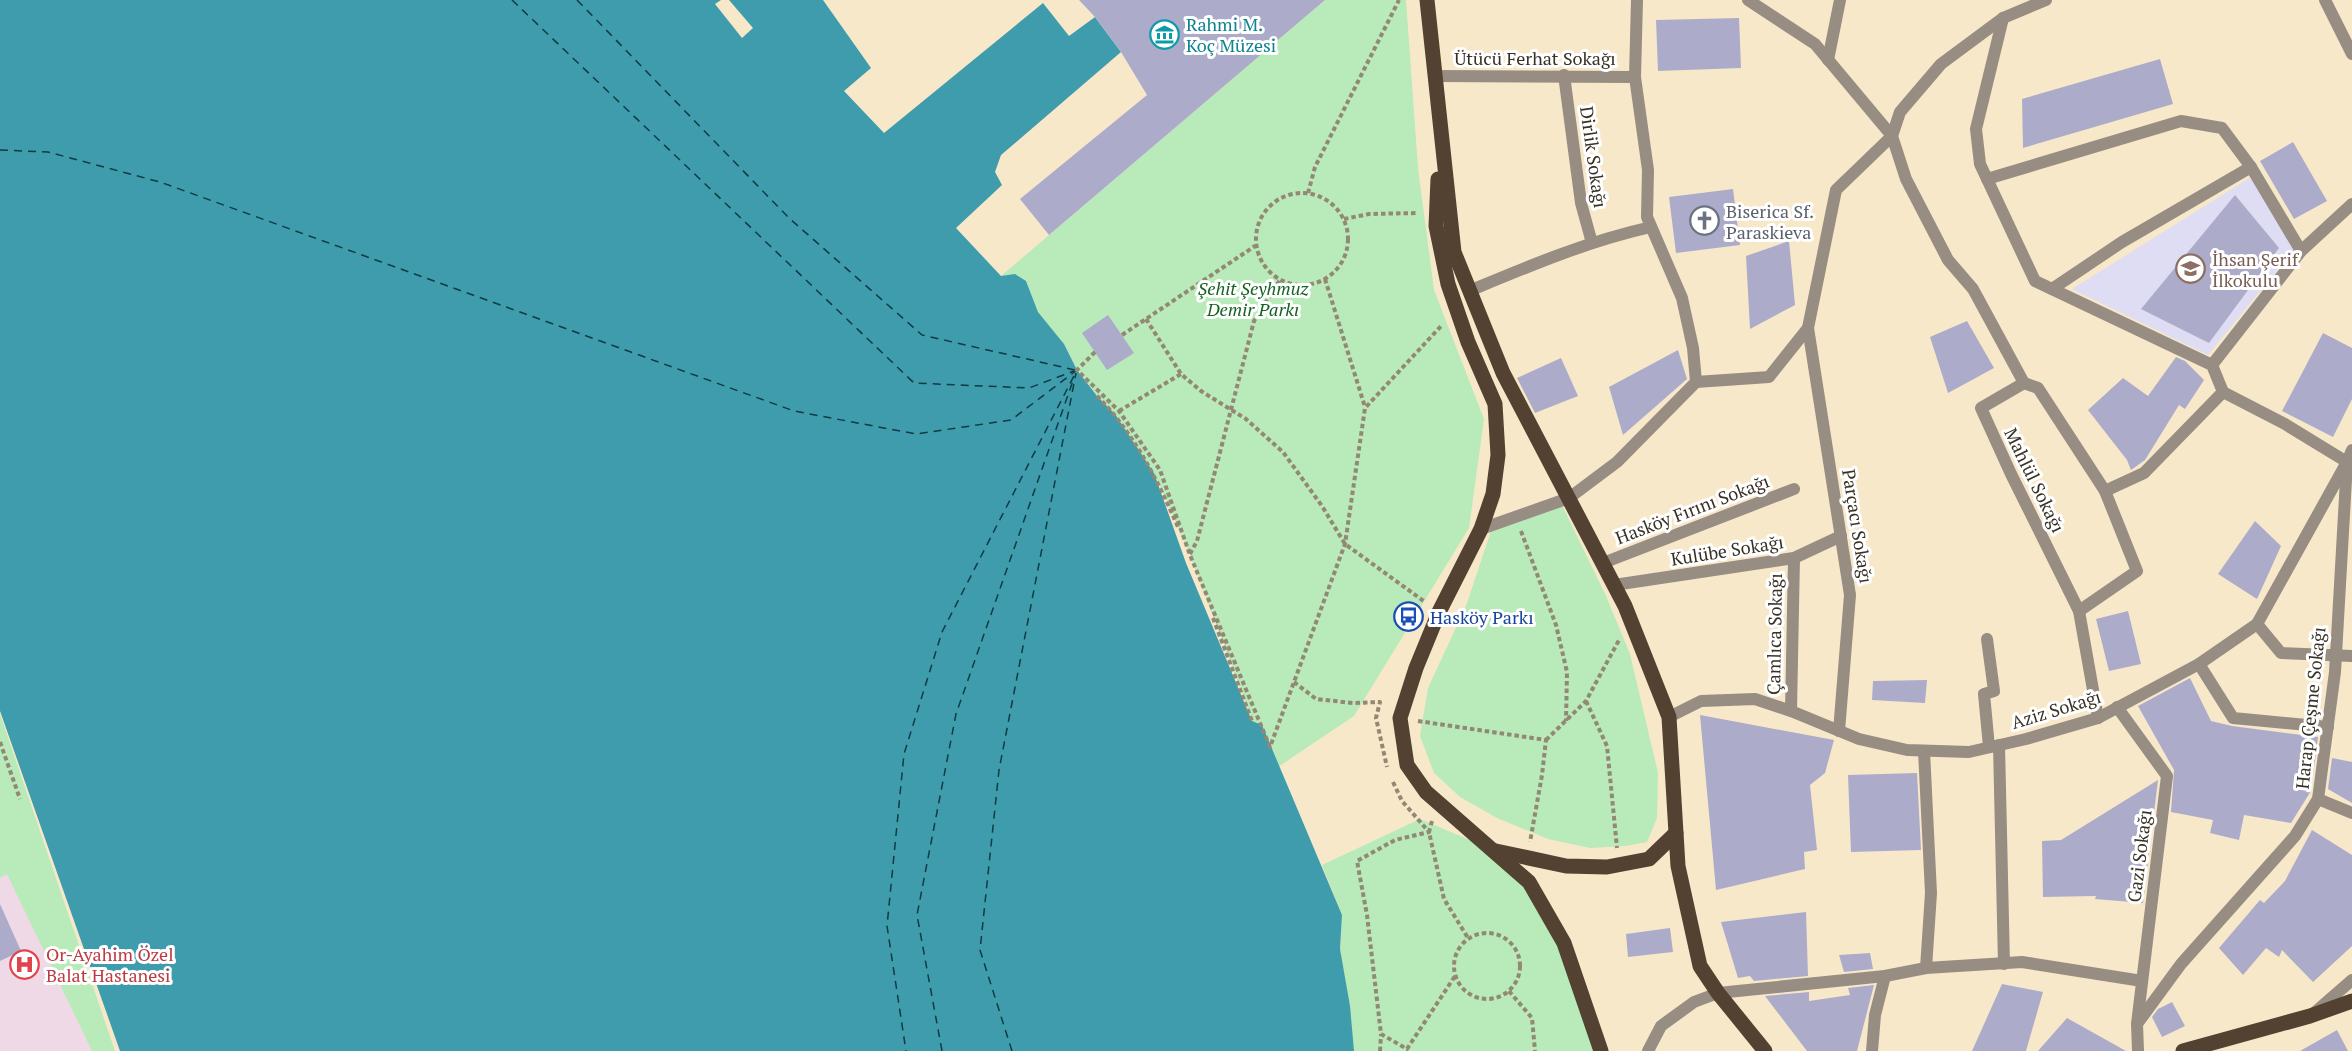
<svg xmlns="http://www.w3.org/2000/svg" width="2352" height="1051" font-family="'PT Serif',serif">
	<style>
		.education { fill: #dfddf3 }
		.medical { fill: #efd9e6 }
		.green { fill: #b8eaba }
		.water { fill: #3e9cad }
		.pier { fill: #f8e8ca }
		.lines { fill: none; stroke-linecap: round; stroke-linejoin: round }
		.ferry { stroke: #103b43; stroke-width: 1.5; stroke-dasharray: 8 6; stroke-linecap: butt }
		.building { fill: #acacca }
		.path { stroke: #938874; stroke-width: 4; stroke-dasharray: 4.5 3; stroke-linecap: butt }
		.street { stroke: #978d83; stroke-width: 12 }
		.primary { stroke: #534231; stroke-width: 15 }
		.labels { text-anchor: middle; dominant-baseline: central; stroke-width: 6; stroke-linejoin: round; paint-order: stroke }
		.culture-label { font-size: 18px; fill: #0d838f; stroke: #fff; text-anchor: start }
		.street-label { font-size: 18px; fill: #383226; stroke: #fff }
		.worship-label { font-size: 18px; fill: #5b616d; stroke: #fff; text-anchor: start }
		.education-label { font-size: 18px; fill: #785e54; stroke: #fff; text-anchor: start }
		.park-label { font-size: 18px; font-style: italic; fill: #176222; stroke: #fff }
		.transit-label { font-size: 18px; fill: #164399; stroke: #fff; text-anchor: start }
		.health-label { font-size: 18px; fill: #be3a42; stroke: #fff; text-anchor: start }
	</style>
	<rect width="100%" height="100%" fill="#f8e8ca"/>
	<path class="education" d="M 2251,177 L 2294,250 L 2208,355 L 2072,289 Z"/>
	<path class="medical" d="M 7,873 L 92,1051 L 0,1051 L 0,878 Z"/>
	<g class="green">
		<path d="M 1325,0 L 1406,0 L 1418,168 L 1434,290 L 1484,419 L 1469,528 L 1354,716 L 1278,767 L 1262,725 L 1252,721 L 1190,555 L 1154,473 L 1115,414 L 1097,396 L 1077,370 L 1064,344 L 1038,312 L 1026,281 L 1001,276 Z"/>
		<path d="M 1560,501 L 1606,596 L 1630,654 L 1658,773 L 1657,818 L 1647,842 L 1626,846 L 1590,848 L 1548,839 L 1497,818 L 1460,797 L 1434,773 L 1420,736 L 1428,688 L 1466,606 L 1493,525 Z"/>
		<path d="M 0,714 L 115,1051 L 92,1051 L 7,874 L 0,878 Z"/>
		<path d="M 1420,819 L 1496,851 L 1529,882 L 1564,943 L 1601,1051 L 1351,1051 L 1340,949 L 1342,915 L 1322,865 Z"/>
	</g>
	<path class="water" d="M 0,0 L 823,0 L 871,68 L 844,91 L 884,133 L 1043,3 L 1069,36 L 1095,17 L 1121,52 L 1001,155 L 995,172 L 1002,185 L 956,228 L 1001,276 L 1015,274 L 1026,281 L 1038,312 L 1064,344 L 1077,370 L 1097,396 L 1115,414 L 1154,473 L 1186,563 L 1252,721 L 1262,725 L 1342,915 L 1340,949 L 1350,1006 L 1354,1051 L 120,1051 L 0,711 Z"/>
	<path class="pier" d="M 721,0 L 729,0 L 753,28 L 742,38 L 715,4 Z"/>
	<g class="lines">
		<g class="ferry">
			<path d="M 512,0 L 914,383 L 1029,388 L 1074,371"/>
			<path d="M 577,0 L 789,218 L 922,335 L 1075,370"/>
			<path d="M 0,150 L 48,152 L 160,182 L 794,411 L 916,434 L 1011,420 L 1077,370 L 942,632 L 904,754 L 887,926 L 906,1051"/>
			<path d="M 942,1051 L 917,915 L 956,714 L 1074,378"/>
			<path d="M 1012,1051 L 980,950 L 999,770 L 1076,373"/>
		</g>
	</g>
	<g class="building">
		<path d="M 1079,0 L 1325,0 L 1049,235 L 1020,199 L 1147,95 L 1121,52 L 1095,17 Z"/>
		<path d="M 1739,18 L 1741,68 L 1658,71 L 1656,20 Z"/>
		<path d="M 2160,59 L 2173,104 L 2023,148 L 2022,99 Z"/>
		<path d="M 2293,142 L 2327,201 L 2294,219 L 2260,161 Z"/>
		<path d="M 1733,189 L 1740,245 L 1676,253 L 1669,197 Z"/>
		<path d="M 2235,195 L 2279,248 L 2209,343 L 2141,309 Z"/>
		<path d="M 1789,241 L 1795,305 L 1750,329 L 1746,256 Z"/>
		<path d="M 1108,315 L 1134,353 L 1107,370 L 1082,333 Z"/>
		<path d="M 1967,321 L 1994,368 L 1948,393 L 1930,337 Z"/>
		<path d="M 2323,333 L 2352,348 L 2352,399 L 2333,437 L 2282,411 Z"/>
		<path d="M 1678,350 L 1687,379 L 1623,435 L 1609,387 Z"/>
		<path d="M 2176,357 L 2185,361 L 2204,380 L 2185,409 L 2179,405 L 2145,460 L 2131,470 L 2127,460 L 2088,410 L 2123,378 L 2148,396 Z"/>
		<path d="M 1561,358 L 1578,396 L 1535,413 L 1517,378 Z"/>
		<path d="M 2255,521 L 2281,546 L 2257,599 L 2218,574 Z"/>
		<path d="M 2128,611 L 2141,664 L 2109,671 L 2096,619 Z"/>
		<path d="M 2190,678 L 2211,721 L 2232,726 L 2318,737 L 2311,791 L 2291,823 L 2244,815 L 2239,840 L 2210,833 L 2213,820 L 2171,812 L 2174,770 L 2138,706 Z"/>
		<path d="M 1927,680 L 1925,703 L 1872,700 L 1873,681 Z"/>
		<path d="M 1700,715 L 1834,740 L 1825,773 L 1810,785 L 1817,850 L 1804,852 L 1805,869 L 1716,890 Z"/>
		<path d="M 2332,758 L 2352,762 L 2352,803 L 2328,789 Z"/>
		<path d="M 1917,773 L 1921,850 L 1851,852 L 1848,775 Z"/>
		<path d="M 2158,780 L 2143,903 L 2095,899 L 2096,896 L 2043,897 L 2042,841 L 2061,840 Z"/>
		<path d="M 2312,830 L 2352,855 L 2352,946 L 2313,982 L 2282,950 L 2279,957 L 2266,948 L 2243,975 L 2219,948 L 2260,900 L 2264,903 L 2285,881 Z"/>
		<path d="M 0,904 L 21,951 L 0,961 Z"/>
		<path d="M 1806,912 L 1808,976 L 1754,981 L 1750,976 L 1738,978 L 1721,922 Z"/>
		<path d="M 1670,928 L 1673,952 L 1628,957 L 1626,934 Z"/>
		<path d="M 1870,953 L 1873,969 L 1844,972 L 1839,955 Z"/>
		<path d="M 2002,984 L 2043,992 L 2026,1051 L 1972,1051 Z"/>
		<path d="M 1874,985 L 1857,1051 L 1807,1051 L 1765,996 L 1809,992 L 1809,1001 L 1850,995 L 1848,988 Z"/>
		<path d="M 2172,1002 L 2185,1026 L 2162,1037 L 2152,1017 L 2158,1009 Z"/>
		<path d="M 2067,1018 L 2126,1051 L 2038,1051 Z"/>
		<path d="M 2337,1030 L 2348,1051 L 2300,1051 Z"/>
	</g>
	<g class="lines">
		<g class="path">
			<circle cx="1302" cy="239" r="46"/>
			<path d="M 1308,193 L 1315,167 L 1399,0"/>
			<path d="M 1344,219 L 1369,214 L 1418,213"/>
			<path d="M 1325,279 L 1365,407"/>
			<path d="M 1146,319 L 1181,374 L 1201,391 L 1246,419 L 1283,452 L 1322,506 L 1345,544 L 1425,602"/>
			<path d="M 1122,335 L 1255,246"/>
			<path d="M 1095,352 L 1077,370 L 1119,411 L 1160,470 L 1190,555 L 1270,747 L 1345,544 L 1365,408 L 1442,325"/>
			<path d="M 1097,396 C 1134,433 1157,479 1178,527"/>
			<path d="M 1119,411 L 1181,374"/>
			<path d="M 1521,531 L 1556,625 L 1567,672 L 1566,721"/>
			<path d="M 1190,554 L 1197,541 L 1254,321 L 1280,280"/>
			<path d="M 1213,618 L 1252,721"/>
			<path d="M 1294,682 L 1316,699 L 1353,703 L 1380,702 L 1376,718 L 1387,767"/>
			<path d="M 1586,701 L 1607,746 L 1617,848"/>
			<path d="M 1418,721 L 1546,740 L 1542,775 L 1530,842"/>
			<path d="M 1546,740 L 1586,701 L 1619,640"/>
			<path d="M 0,742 L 20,799"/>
			<path d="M 1393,782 L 1402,801 L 1429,832 L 1395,840 L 1357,861 L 1367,915 L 1381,1034 L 1407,1049 L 1455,976"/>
			<path d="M 1432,821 L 1429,832 L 1444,899 L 1468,938"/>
			<circle cx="1487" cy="966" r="33"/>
			<path d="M 1509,991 L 1532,1018 L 1535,1051"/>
			<path d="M 1380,1051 L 1381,1034"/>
		</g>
		<g class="street">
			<path d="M 1748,0 L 1815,44 L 1892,136 L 1906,179 L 1948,260 L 1973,289 L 2024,383 L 2038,388 L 2105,491 L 2137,571 L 2079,611 L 2098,718"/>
			<path d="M 2325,0 L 2352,54"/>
			<path d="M 2003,18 L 1976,129 L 1980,164 L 2035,281 L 2212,365 L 2223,392"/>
			<path d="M 1828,60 L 1840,0"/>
			<path d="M 1564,75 L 1581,203 L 1592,243"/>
			<path d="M 1435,76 L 1635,77"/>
			<path d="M 1987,179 L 2181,121 L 2222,128 L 2251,167 L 2301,251"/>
			<path d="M 2052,289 L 2122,242 L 2251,167"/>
			<path d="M 1469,291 C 1529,266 1588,241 1651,227"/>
			<path d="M 1808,328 L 1850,595 L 1839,731"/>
			<path d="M 2212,365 L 2301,251 L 2352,204"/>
			<path d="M 1696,382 L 1769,377 L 1808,328 L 1836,190 L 1892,136 L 1900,112 L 1941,64 L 2003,18 L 2046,0"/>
			<path d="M 2024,383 L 1981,408 L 2011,474 L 2079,611"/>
			<path d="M 2105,491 L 2144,473 L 2223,392"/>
			<path d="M 1481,529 L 1569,498 L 1617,462 L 1696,382 L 1693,348 L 1682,298 L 1647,217 L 1648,170 L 1635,77 L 1637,0"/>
			<path d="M 1603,563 L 1794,489"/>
			<path d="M 1614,585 L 1794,558 L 1841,536"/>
			<path d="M 2257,624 L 2281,653 L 2352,656"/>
			<path d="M 1987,639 L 1994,691 L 1984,694 L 1989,747"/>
			<path d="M 2199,664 L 2233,718 L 2328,727"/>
			<path d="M 2117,707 L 2167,776 L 2137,1024 L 2138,1051"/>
			<path d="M 1791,711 L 1794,558"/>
			<path d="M 1669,717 L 1701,701 L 1755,699 L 1791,711 L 1859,739 L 1907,750 L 1969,752 L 2026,739 L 2098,718 L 2199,664 L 2257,624 L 2347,462 L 2285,424 L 2223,392"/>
			<path d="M 1999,745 L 2004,964"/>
			<path d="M 1924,751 L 1931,893 L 1926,968"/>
			<path d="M 2318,799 L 2352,813"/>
			<path d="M 2314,1013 L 2352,980"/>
			<path d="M 2137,1024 L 2181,964 L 2295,836 L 2318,799 L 2335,672 L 2347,462 L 2352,450"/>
			<path d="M 1648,1051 L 1661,1026 L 1694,1002 L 1718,993 L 1885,976 L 1926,968 L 2022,962 L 2142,981"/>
			<path d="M 1872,1051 L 1875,1015 L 1885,976"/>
		</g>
		<g class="primary">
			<path d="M 1427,0 L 1454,252 L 1503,373 L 1625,606 L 1669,717 L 1678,866 L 1700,966 L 1718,993 L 1765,1051"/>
			<path d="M 1438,179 L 1436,226 L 1448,284 L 1468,342 L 1495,404 L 1498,455 L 1493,494 L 1481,529 L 1439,612 L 1416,668 L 1400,718 L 1407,765 L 1426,792 L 1529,882 L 1564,943 L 1601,1051"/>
			<path d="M 1496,851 L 1566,866 L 1607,867 L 1649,859 L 1676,833"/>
			<path d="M 2183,1051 L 2310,1016 L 2352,1001"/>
		</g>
	</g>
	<defs>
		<symbol id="museum-ring" viewBox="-11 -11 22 22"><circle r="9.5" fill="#fff" stroke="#0f9aa8" stroke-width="1.5"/><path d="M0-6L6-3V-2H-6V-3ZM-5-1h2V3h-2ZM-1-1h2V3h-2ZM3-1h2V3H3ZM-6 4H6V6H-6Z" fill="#0f9aa8"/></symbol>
		<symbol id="church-ring" viewBox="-11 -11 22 22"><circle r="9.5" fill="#fff" stroke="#6b7280" stroke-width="1.5"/><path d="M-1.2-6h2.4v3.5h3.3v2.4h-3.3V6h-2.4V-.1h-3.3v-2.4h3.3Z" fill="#6b7280"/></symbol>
		<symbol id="school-ring" viewBox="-11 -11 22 22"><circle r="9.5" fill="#fff" stroke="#8d6e63" stroke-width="1.5"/><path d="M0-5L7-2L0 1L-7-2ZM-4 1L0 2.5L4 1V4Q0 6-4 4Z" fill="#8d6e63"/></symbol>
		<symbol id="bus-ring" viewBox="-11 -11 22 22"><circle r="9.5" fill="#fff" stroke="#1a4fb4" stroke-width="1.5"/><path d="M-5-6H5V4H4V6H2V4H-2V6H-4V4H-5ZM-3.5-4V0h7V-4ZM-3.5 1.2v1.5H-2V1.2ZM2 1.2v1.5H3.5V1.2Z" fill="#1a4fb4"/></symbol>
		<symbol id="hospital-ring" viewBox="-11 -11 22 22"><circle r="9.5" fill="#fff" stroke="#e0444e" stroke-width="1.5"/><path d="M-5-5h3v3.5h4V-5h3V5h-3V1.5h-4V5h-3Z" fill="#e0444e"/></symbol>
	</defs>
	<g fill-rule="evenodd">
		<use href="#museum-ring" x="1148" y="18" width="33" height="33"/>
		<use href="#church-ring" x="1688" y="204" width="33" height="33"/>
		<use href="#school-ring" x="2174" y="252" width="33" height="33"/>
		<use href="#bus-ring" x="1392" y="600" width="33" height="33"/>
		<use href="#hospital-ring" x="8" y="948" width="33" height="33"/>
	</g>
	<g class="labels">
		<g class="culture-label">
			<text x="1186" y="24">Rahmi M.<tspan x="1186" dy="21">Koç Müzesi</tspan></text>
		</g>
		<g class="street-label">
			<text x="1535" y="58">Ütücü Ferhat Sokağı</text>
			<text transform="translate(1594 157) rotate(82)">Dirlik Sokağı</text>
			<text transform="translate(2035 480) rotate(64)">Mahlül Sokağı</text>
			<text transform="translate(1692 509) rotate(-21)">Hasköy Fırını Sokağı</text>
			<text transform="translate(1858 526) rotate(81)">Parçacı Sokağı</text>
			<text transform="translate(1727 550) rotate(-9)">Kulübe Sokağı</text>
			<text transform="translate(1774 634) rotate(-89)">Çamlıca Sokağı</text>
			<text transform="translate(2310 708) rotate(-84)">Harap Çeşme Sokağı</text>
			<text transform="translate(2056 709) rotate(-17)">Aziz Sokağı</text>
			<text transform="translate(2139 856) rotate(-83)">Gazi Sokağı</text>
		</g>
		<g class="worship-label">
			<text x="1726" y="211">Biserica Sf.<tspan x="1726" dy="21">Paraskieva</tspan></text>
		</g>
		<g class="education-label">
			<text x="2212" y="259">İhsan Şerif<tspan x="2212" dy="21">İlkokulu</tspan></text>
		</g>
		<g class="park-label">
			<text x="1253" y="288">Şehit Şeyhmuz<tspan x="1253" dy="21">Demir Parkı</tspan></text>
		</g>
		<g class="transit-label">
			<text x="1430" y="617">Hasköy Parkı</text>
		</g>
		<g class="health-label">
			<text x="46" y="954">Or-Ayahim Özel<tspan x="46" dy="21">Balat Hastanesi</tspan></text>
		</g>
	</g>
</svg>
